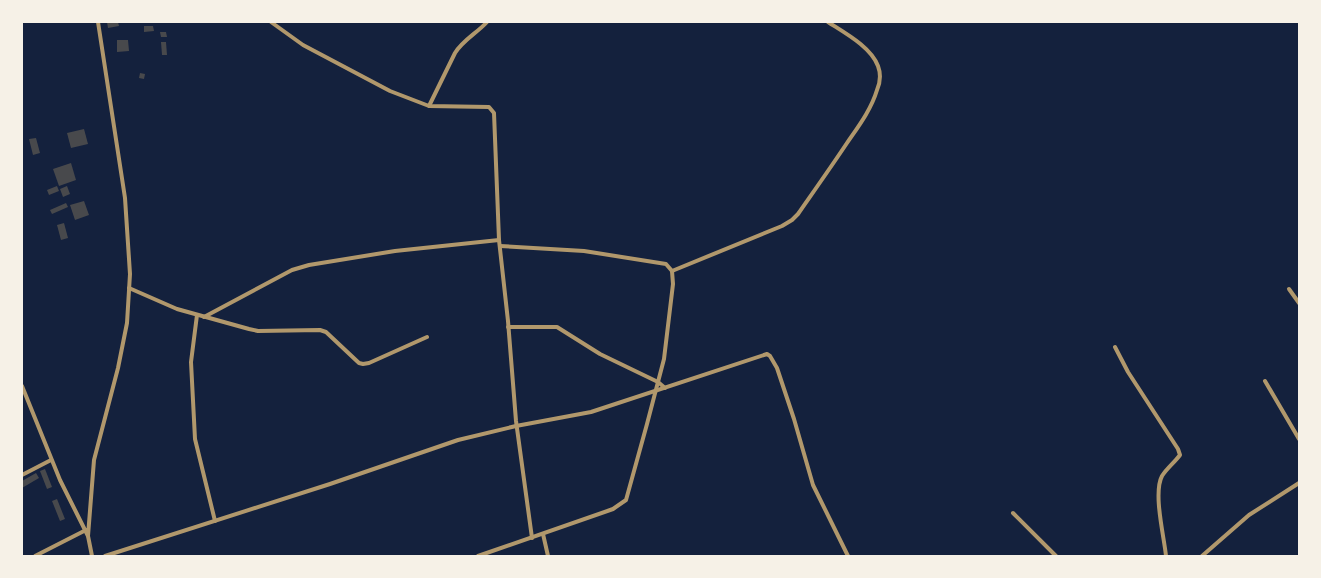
<svg xmlns="http://www.w3.org/2000/svg" width="1321" height="578" font-family="'Golos Text',sans-serif">
	<style>
		.building { fill: #48494c }
		.lines { fill: none; stroke-linecap: round; stroke-linejoin: round }
		.minor { stroke: #b1986c; stroke-width: 4 }
	</style>
	<rect width="100%" height="100%" fill="#14213d"/>
	<g class="building">
		<path d="M 107,22 L 118,22 L 119,26 L 108,28 Z"/>
		<path d="M 144,26 L 153,26 L 154,31 L 144,32 Z"/>
		<path d="M 160,32 L 166,32 L 167,37 L 161,37 Z"/>
		<path d="M 117,40 L 128,40 L 129,51 L 117,52 Z"/>
		<path d="M 161,42 L 166,42 L 167,55 L 162,55 Z"/>
		<path d="M 140,73 L 145,74 L 144,79 L 139,78 Z"/>
		<path d="M 84,129 L 88,144 L 71,148 L 67,133 Z"/>
		<path d="M 36,138 L 40,153 L 33,155 L 29,139 Z"/>
		<path d="M 71,163 L 76,180 L 59,186 L 53,169 Z"/>
		<path d="M 57,186 L 59,191 L 49,195 L 47,190 Z"/>
		<path d="M 67,186 L 70,194 L 63,197 L 60,189 Z"/>
		<path d="M 84,201 L 89,215 L 75,220 L 70,205 Z"/>
		<path d="M 66,203 L 68,207 L 52,214 L 50,210 Z"/>
		<path d="M 64,223 L 68,238 L 61,240 L 57,225 Z"/>
		<path d="M 45,469 L 52,487 L 47,489 L 40,471 Z"/>
		<path d="M 36,473 L 39,478 L 22,488 L 22,481 Z"/>
		<path d="M 57,499 L 65,519 L 60,521 L 52,501 Z"/>
	</g>
	<g class="lines">
		<g class="minor">
			<path d="M 271,22 L 303,45 L 390,91 L 429,106 L 489,107 L 494,113 L 499,240 L 508,321 L 516,421 L 532,538"/>
			<path d="M 429,106 L 455,53 C 463,40 477,33 487,22"/>
			<path d="M 672,271 L 782,226 L 792,220 L 798,214 C 814,191 831,167 847,143 C 858,127 871,110 877,90 C 880,83 881,74 878,66 C 871,47 845,33 828,22"/>
			<path d="M 129,288 L 177,309 L 249,329 L 258,331 L 320,330 L 326,332 L 359,363 L 363,364 L 369,363 L 427,337"/>
			<path d="M 1289,289 L 1299,303"/>
			<path d="M 197,315 L 191,362 L 195,439 L 215,521"/>
			<path d="M 204,317 L 292,270 L 309,265 L 395,251 L 499,240"/>
			<path d="M 508,327 L 557,327 L 600,354 L 658,382 L 665,388"/>
			<path d="M 1115,347 L 1128,372 L 1178,449 L 1180,455 C 1174,463 1167,468 1162,476 C 1153,493 1164,536 1166,556"/>
			<path d="M 1265,381 L 1299,439"/>
			<path d="M 22,386 L 60,480 L 88,536 L 92,556"/>
			<path d="M 22,475 L 51,460"/>
			<path d="M 1013,513 L 1056,556"/>
			<path d="M 543,534 L 548,556"/>
			<path d="M 88,536 L 94,460 L 118,368 L 127,323 L 130,274 L 125,198 L 98,22"/>
			<path d="M 35,556 L 86,530"/>
			<path d="M 105,556 L 330,484 L 458,440 L 516,426 L 591,412 L 767,354 L 770,356 L 777,368 L 794,419 L 813,485 L 848,556"/>
			<path d="M 478,556 L 613,509 L 626,500 L 647,424 L 664,359 L 673,284 L 672,271 L 666,264 L 584,251 L 500,246"/>
			<path d="M 1202,556 L 1249,515 L 1299,483"/>
		</g>
	</g>
	<rect width="1321" height="578" fill="none" stroke="#f6f1e7" stroke-width="46"/>
</svg>
